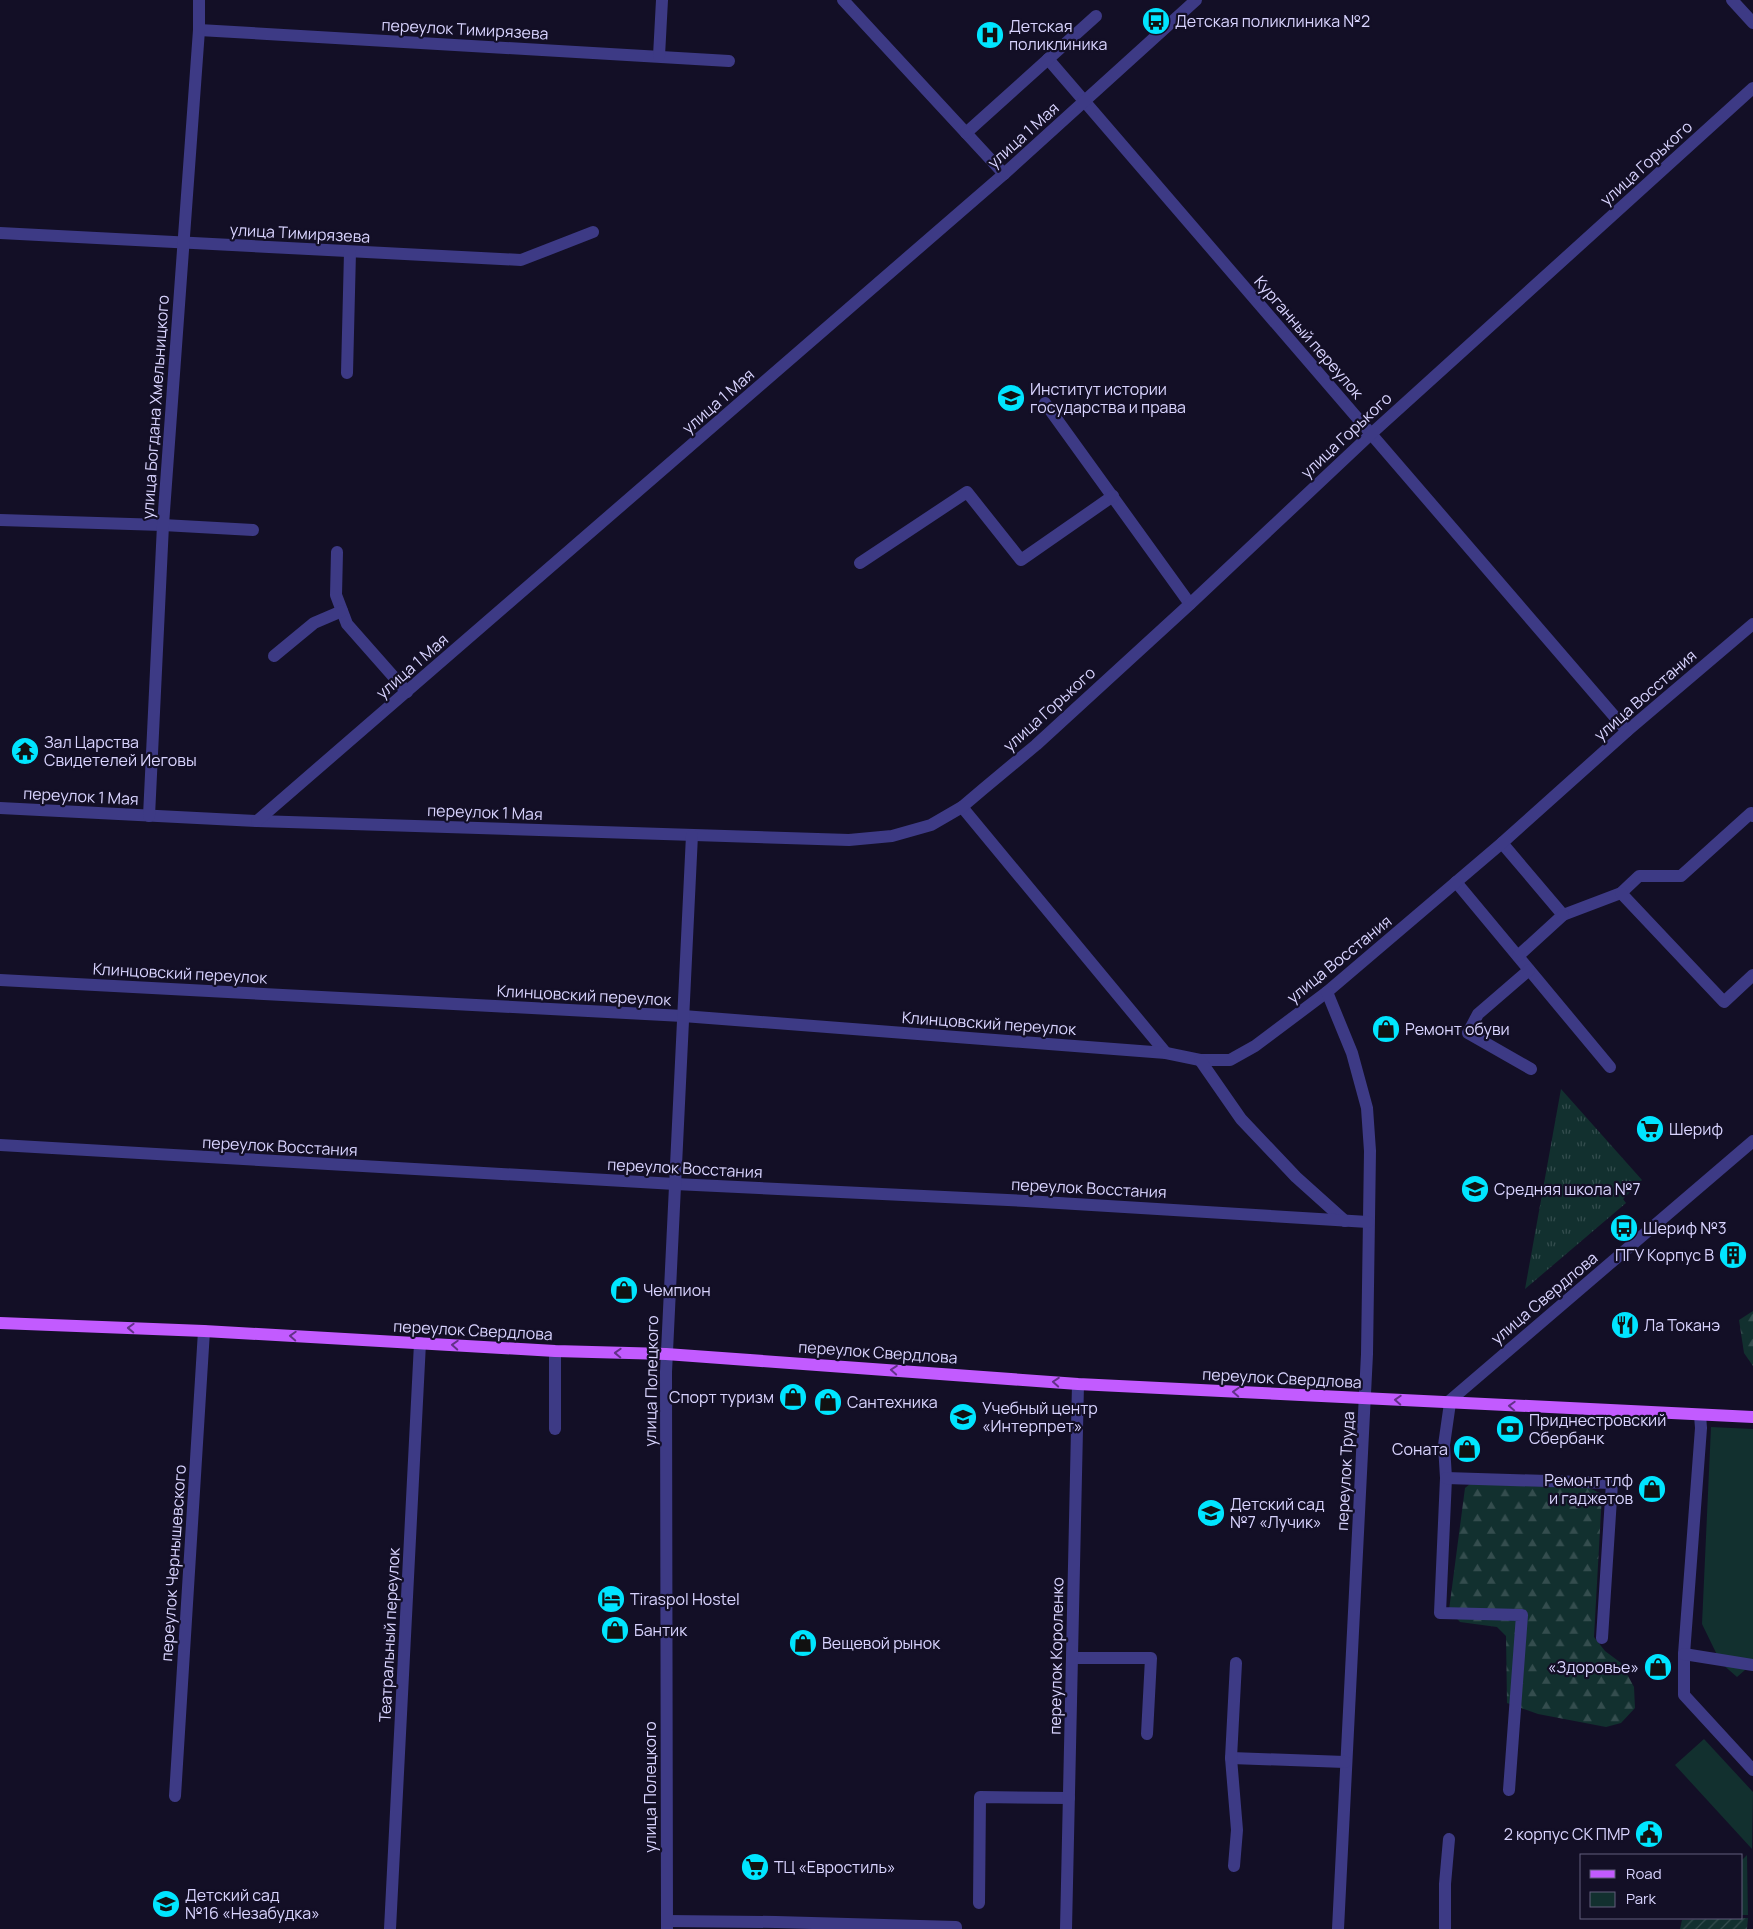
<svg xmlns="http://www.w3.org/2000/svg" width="1753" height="1929" font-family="Manrope,sans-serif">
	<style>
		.grass { fill: url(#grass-tufts) }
		.forest { fill: url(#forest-firs) }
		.park { fill: #12302f }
		.garden { fill: url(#garden-furrows) }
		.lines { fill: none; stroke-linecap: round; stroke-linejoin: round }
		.minor { stroke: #3d3a85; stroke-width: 12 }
		.major { stroke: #c25bff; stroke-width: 12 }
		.oneway { stroke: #623188 }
		.labels { text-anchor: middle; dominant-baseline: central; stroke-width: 4.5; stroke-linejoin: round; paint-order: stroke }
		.poi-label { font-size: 16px; fill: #d9d4ff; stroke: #130f26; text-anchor: start }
		.street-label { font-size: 16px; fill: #d9d4ff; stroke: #130f26 }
	</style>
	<defs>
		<pattern id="grass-tufts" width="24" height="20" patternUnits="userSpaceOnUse" patternTransform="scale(1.25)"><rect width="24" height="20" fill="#12302f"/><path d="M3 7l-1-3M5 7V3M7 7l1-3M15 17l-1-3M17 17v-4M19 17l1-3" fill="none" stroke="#344d4e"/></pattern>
		<pattern id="forest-firs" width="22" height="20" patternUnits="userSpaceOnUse" patternTransform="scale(1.25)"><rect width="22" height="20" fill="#12302f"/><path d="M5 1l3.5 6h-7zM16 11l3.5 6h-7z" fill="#344d4e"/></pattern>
		<pattern id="garden-furrows" width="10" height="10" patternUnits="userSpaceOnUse" patternTransform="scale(1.25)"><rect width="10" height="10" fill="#12302f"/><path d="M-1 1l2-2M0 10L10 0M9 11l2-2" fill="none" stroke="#344d4e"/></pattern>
	</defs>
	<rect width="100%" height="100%" fill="#130f26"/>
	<path class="grass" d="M 1561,1089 L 1642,1180 L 1623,1199 L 1626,1203 L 1525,1289 Z"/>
	<g class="forest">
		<path d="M 1753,1311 L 1753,1366 L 1744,1353 L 1739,1320 Z"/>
		<path d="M 1470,1484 L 1589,1488 L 1602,1494 L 1594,1637 L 1605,1651 L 1621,1663 L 1634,1687 L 1635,1708 L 1621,1723 L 1606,1727 L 1538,1714 L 1507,1703 L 1506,1636 L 1497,1627 L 1460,1622 L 1449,1610 L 1465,1488 Z"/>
	</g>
	<g class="park">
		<path d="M 1711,1427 L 1753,1429 L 1753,1663 L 1737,1677 L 1721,1663 L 1702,1624 Z"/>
		<path d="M 1704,1739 L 1753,1792 L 1752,1849 L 1675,1765 Z"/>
		<path d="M 1747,1855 L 1748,1915 L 1742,1915 L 1742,1860 Z"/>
	</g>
	<path class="garden" d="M 1748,1918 L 1747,1929 L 1680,1929 L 1682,1920 Z"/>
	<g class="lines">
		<g class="minor">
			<path d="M 843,0 L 1004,174"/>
			<path d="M 1732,0 L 1753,23"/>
			<path d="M 199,30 L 729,61"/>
			<path d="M 659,56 L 662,0"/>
			<path d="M 1048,59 L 1627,731"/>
			<path d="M 966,133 L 1096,16"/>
			<path d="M 0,233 L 521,260 L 593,232"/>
			<path d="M 347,373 L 350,252"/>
			<path d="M 1045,403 L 1190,604"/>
			<path d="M 0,520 L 163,525 L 253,530"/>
			<path d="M 337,552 L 336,595 L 347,624 L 407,692"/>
			<path d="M 860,563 L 967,492 L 1021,560 L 1113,496"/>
			<path d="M 274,656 L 314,623 L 342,611"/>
			<path d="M 962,807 L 1166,1053"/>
			<path d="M 0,808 L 257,821 L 849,840 L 892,836 L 931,825 L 962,807 L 982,790 L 1036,745 L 1190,604 L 1371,434 L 1753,88"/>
			<path d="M 149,816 L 163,525 L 199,30 L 199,0"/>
			<path d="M 257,821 L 1004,174 L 1196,0"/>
			<path d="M 1502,843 L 1563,915 L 1621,893 L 1639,876 L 1681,876 L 1751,813 L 1753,816"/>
			<path d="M 1456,882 L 1610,1067"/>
			<path d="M 1621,893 L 1724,1002 L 1753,975"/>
			<path d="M 1518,956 L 1563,915"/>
			<path d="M 1529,970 L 1478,1014 L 1468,1033 L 1531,1069"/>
			<path d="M 0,980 L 683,1016 L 1166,1053 L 1200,1060 L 1230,1060 L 1255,1046 L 1327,992 L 1502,843 L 1627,731 L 1753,624"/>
			<path d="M 1327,992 L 1352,1053 L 1367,1108 L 1370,1151 L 1367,1354 L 1338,1929"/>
			<path d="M 1200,1060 L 1241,1119 L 1296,1177 L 1345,1221"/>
			<path d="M 0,1145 L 675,1184 L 1026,1201 L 1368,1222"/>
			<path d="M 555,1351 L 555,1429"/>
			<path d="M 1447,1403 L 1753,1141"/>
			<path d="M 1450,1403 L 1444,1445 L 1446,1478 L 1440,1613 L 1522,1615 L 1509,1790"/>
			<path d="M 1700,1415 L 1701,1428 L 1684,1654 L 1684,1695 L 1753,1770"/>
			<path d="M 1446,1478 L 1612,1483 L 1602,1638"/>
			<path d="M 1684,1654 L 1753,1665"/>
			<path d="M 1072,1658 L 1151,1658 L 1147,1734"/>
			<path d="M 1231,1758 L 1345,1762"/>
			<path d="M 175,1796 L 204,1331"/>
			<path d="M 1234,1866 L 1237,1830 L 1231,1758 L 1236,1663"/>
			<path d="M 979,1903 L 980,1797 L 1069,1798"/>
			<path d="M 667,1921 L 776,1922 L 956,1927 L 956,1929"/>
			<path d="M 390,1929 L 420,1343"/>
			<path d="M 667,1929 L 666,1372 L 692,835"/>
			<path d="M 1066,1929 L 1078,1384"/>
			<path d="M 1445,1929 L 1445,1884 L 1449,1839"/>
		</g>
		<path class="major" d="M 0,1323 L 204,1331 L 555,1351 L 666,1354 L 1078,1384 L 1753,1417"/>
	</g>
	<defs><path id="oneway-chevron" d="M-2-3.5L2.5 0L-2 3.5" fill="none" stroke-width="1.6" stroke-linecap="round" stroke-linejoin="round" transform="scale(1.25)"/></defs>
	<g class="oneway">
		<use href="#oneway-chevron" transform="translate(131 1328) rotate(-178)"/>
		<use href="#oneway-chevron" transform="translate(293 1336) rotate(-177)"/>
		<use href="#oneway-chevron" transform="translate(455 1345) rotate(-177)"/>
		<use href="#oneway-chevron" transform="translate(618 1353) rotate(-178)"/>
		<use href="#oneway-chevron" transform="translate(894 1370) rotate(-176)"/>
		<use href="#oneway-chevron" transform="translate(1056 1382) rotate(-176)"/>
		<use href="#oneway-chevron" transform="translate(1236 1392) rotate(-177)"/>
		<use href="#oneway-chevron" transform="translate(1398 1400) rotate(-177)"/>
		<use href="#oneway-chevron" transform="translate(1512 1406) rotate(-177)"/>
	</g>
	<defs>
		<symbol id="bus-disc" viewBox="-11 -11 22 22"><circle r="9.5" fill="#00e5ff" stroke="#130f26"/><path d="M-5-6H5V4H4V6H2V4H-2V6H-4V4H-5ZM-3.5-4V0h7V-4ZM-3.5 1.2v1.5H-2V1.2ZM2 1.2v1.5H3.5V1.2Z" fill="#111"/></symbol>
		<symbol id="hospital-disc" viewBox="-11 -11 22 22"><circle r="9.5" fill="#00e5ff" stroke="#130f26"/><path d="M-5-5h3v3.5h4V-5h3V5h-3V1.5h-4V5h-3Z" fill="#111"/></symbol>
		<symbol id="university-disc" viewBox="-11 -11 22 22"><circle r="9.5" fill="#00e5ff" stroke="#130f26"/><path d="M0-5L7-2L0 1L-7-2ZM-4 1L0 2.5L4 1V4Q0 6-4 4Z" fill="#111"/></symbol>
		<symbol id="temple-disc" viewBox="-11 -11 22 22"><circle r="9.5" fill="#00e5ff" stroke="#130f26"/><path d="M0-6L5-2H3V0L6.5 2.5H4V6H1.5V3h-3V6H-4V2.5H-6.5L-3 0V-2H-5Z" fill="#111"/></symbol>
		<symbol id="shop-disc" viewBox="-11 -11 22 22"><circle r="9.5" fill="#00e5ff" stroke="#130f26"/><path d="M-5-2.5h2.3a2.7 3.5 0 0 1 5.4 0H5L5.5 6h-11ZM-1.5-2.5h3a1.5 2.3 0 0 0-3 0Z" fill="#111"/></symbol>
		<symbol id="supermarket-disc" viewBox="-11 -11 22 22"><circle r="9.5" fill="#00e5ff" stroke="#130f26"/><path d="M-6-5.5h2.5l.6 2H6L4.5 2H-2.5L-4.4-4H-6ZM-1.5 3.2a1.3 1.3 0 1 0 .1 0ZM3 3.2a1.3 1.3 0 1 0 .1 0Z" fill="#111"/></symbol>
		<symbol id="school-disc" viewBox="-11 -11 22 22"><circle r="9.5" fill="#00e5ff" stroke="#130f26"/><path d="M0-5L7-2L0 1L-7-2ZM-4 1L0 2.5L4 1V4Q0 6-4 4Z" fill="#111"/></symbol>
		<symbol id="building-disc" viewBox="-11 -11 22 22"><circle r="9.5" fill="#00e5ff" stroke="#130f26"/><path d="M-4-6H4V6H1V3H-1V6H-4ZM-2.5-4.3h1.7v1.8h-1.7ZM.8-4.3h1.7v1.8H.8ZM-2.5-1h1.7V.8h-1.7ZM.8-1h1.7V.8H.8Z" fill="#111"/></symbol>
		<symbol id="restaurant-disc" viewBox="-11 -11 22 22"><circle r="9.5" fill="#00e5ff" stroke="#130f26"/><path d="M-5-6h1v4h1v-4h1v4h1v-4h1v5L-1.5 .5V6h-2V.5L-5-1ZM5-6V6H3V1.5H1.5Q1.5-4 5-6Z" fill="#111"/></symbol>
		<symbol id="bank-disc" viewBox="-11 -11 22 22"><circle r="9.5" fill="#00e5ff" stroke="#130f26"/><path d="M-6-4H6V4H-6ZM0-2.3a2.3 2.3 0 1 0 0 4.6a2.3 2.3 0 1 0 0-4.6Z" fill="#111"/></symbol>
		<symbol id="hotel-disc" viewBox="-11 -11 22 22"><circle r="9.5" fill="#00e5ff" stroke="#130f26"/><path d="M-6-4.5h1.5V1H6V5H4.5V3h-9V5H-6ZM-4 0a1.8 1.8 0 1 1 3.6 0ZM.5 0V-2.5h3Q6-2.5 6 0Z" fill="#111"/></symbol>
		<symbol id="civic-disc" viewBox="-11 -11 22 22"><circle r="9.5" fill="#00e5ff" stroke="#130f26"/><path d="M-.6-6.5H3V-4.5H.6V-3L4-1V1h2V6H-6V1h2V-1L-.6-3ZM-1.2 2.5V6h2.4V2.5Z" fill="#111"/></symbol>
	</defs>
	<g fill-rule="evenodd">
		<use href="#bus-disc" x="1140" y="5" width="32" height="32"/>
		<use href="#hospital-disc" x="974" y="19" width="32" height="32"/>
		<use href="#university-disc" x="995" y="382" width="32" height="32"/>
		<use href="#temple-disc" x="9" y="735" width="32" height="32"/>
		<use href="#shop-disc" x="1370" y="1013" width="32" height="32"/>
		<use href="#supermarket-disc" x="1634" y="1113" width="32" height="32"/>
		<use href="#school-disc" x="1459" y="1173" width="32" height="32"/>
		<use href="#bus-disc" x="1608" y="1212" width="32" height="32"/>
		<use href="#building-disc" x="1717" y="1239" width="32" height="32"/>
		<use href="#shop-disc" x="608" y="1274" width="32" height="32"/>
		<use href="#restaurant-disc" x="1609" y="1309" width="32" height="32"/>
		<use href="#shop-disc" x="777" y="1381" width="32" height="32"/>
		<use href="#shop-disc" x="812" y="1386" width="32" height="32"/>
		<use href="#university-disc" x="947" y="1401" width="32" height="32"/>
		<use href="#bank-disc" x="1494" y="1413" width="32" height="32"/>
		<use href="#shop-disc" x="1451" y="1433" width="32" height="32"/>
		<use href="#shop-disc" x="1636" y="1473" width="32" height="32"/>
		<use href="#school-disc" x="1195" y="1497" width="32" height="32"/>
		<use href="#hotel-disc" x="595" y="1583" width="32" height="32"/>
		<use href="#shop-disc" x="599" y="1614" width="32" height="32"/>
		<use href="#shop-disc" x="787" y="1627" width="32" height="32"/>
		<use href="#shop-disc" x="1642" y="1651" width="32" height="32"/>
		<use href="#civic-disc" x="1633" y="1818" width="32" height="32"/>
		<use href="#supermarket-disc" x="739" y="1851" width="32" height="32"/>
		<use href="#school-disc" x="150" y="1888" width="32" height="32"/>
	</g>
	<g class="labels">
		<g class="poi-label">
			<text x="1175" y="21">Детская поликлиника №2</text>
			<text x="1009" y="26">Детская<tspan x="1009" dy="18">поликлиника</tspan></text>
			<text x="1030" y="389">Институт истории<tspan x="1030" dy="18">государства и права</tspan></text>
			<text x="44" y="742">Зал Царства<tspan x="44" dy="18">Свидетелей Иеговы</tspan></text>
			<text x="1405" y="1029">Ремонт обуви</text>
			<text x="1669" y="1129">Шериф</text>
			<text x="1494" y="1189">Средняя школа №7</text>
			<text x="1643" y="1228">Шериф №3</text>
			<text x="1714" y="1255" text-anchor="end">ПГУ Корпус В</text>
			<text x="643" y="1290">Чемпион</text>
			<text x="1644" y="1325">Ла Токанэ</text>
			<text x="774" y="1397" text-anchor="end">Спорт туризм</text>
			<text x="847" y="1402">Сантехника</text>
			<text x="982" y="1408">Учебный центр<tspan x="982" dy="18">«Интерпрет»</tspan></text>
			<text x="1529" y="1420">Приднестровский<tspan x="1529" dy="18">Сбербанк</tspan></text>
			<text x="1448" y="1449" text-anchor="end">Соната</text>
			<text x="1633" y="1480" text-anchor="end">Ремонт тлф<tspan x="1633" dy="18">и гаджетов</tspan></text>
			<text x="1230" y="1504">Детский сад<tspan x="1230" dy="18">№7 «Лучик»</tspan></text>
			<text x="630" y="1599">Tiraspol Hostel</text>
			<text x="634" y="1630">Бантик</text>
			<text x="822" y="1643">Вещевой рынок</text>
			<text x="1639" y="1667" text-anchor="end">«Здоровье»</text>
			<text x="1630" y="1834" text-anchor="end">2 корпус СК ПМР</text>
			<text x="774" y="1867">ТЦ «Евростиль»</text>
			<text x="185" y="1895">Детский сад<tspan x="185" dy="18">№16 «Незабудка»</tspan></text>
		</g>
		<g class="street-label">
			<text transform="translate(465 29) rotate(3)">переулок Тимирязева</text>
			<text transform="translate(1023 135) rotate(-42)">улица 1 Мая</text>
			<text transform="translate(1646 163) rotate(-42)">улица Горького</text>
			<text transform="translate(300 233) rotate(3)">улица Тимирязева</text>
			<text transform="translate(1309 337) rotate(49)">Курганный переулок</text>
			<text transform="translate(718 401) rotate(-41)">улица 1 Мая</text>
			<text transform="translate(155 407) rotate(-86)">улица Богдана Хмельницкого</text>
			<text transform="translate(1346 435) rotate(-43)">улица Горького</text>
			<text transform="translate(412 666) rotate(-41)">улица 1 Мая</text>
			<text transform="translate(1645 695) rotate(-41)">улица Восстания</text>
			<text transform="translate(1049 709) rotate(-42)">улица Горького</text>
			<text transform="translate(81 796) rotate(3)">переулок 1 Мая</text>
			<text transform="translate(485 812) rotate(2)">переулок 1 Мая</text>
			<text transform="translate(1339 959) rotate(-39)">улица Восстания</text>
			<text transform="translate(180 973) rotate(3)">Клинцовский переулок</text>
			<text transform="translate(584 995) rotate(3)">Клинцовский переулок</text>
			<text transform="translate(989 1023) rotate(4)">Клинцовский переулок</text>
			<text transform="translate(280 1146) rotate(3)">переулок Восстания</text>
			<text transform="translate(685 1168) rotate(3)">переулок Восстания</text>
			<text transform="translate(1089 1188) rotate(3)">переулок Восстания</text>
			<text transform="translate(1544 1298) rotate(-40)">улица Свердлова</text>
			<text transform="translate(473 1330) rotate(3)">переулок Свердлова</text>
			<text transform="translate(878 1352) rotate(4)">переулок Свердлова</text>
			<text transform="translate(1282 1378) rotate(3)">переулок Свердлова</text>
			<text transform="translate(651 1381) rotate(-89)">улица Полецкого</text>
			<text transform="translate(1345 1471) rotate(-87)">переулок Труда</text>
			<text transform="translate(173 1563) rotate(-86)">переулок Чернышевского</text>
			<text transform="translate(389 1635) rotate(-87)">Театральный переулок</text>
			<text transform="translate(1056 1656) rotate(-89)">переулок Короленко</text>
			<text transform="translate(650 1787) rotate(-90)">улица Полецкого</text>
		</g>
	</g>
	<rect x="1580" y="1854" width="162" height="65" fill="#130f26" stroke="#625e7d"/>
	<rect x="1590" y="1870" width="25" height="8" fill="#c25bff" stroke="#625e7d"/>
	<text x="1626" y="1879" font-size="15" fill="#d9d4ff">Road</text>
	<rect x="1590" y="1892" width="25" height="15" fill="#12302f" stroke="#625e7d"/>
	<text x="1626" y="1904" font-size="15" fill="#d9d4ff">Park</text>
</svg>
